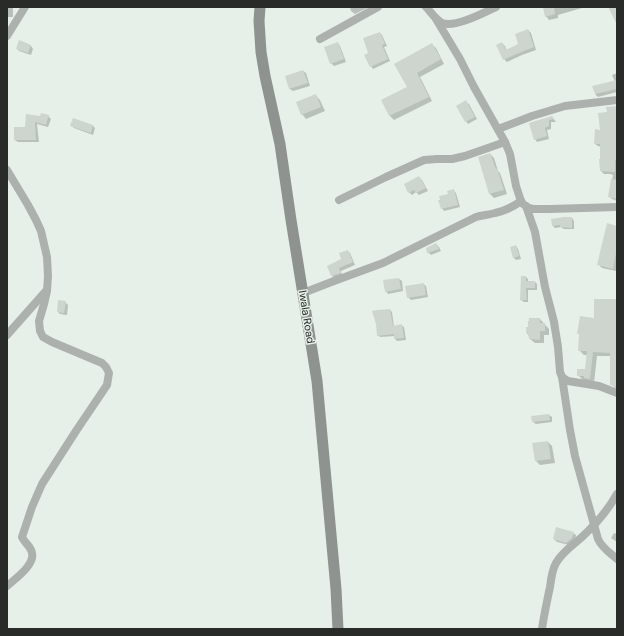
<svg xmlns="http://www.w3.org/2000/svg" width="624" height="636" font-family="'DM Sans',sans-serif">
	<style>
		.shadow { fill: #0003 }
		.building { fill: #cdd5ce }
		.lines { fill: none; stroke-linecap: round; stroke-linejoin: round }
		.street { stroke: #adb1ad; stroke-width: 8 }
		.secondary { stroke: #8e938f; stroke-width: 11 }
		.labels { text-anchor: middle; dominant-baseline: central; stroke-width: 3; stroke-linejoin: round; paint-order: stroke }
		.street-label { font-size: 11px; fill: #282b28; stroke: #e7f0e8 }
	</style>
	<rect width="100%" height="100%" fill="#e7f0e8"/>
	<g class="shadow">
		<rect x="7" y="7" width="6" height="10"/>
		<path d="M 350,7 L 369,7 L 355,14 L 351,11 Z"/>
		<path d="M 544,7 L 582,7 L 582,8 L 558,15 L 558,18 L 549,20 L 546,16 Z"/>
		<path d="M 528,30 L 531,33 L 536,50 L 522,55 L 507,62 L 504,59 L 502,43 L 505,46 L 507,51 L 519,45 Z"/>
		<path d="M 380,33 L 382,35 L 387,46 L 384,47 L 390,61 L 373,69 L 371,66 L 369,54 Z"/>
		<path d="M 19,42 L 31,46 L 33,49 L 31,55 L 19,51 L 17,48 Z"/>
		<path d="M 338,43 L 340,46 L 346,62 L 334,66 L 331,63 Z"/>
		<path d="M 431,44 L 436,48 L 444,64 L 420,77 L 432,101 L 394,120 L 390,116 L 382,100 L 408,87 Z"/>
		<path d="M 303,71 L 306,73 L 310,86 L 293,91 L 290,89 L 286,77 Z"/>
		<path d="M 617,73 L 617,92 L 598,97 L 595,94 L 615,82 L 612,75 Z"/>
		<path d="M 316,96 L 320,100 L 325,111 L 306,119 L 302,114 Z"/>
		<path d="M 466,102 L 469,104 L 477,119 L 468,124 L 466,121 Z"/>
		<path d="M 617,106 L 617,201 L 612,199 L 609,196 L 613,175 L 610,174 L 604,174 L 601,171 L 600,160 L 601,160 L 601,147 L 598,146 L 595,144 L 601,131 L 608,113 Z"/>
		<path d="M 48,116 L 51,119 L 48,127 L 37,124 L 39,142 L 18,142 L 15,140 L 25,128 L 41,117 Z"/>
		<path d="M 552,117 L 556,122 L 551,122 L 551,129 L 547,130 L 549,139 L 537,142 L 535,139 L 531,124 Z"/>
		<path d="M 73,119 L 93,126 L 95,128 L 93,135 L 74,128 L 71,125 Z"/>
		<path d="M 490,154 L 494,158 L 498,171 L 500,173 L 507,194 L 494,198 L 490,194 L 479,158 Z"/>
		<path d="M 419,177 L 422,180 L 428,191 L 419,195 L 416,192 L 412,195 L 409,192 Z"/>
		<path d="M 453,190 L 456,193 L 460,207 L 444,211 L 442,208 L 449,195 Z"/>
		<path d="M 572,218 L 574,221 L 574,229 L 564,229 L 561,227 L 555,228 L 553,226 Z"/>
		<path d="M 617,227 L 617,266 L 616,271 L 602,268 L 599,265 Z"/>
		<path d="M 436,244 L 439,247 L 441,251 L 431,255 L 428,252 Z"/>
		<path d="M 516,246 L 518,249 L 521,259 L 516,260 L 514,258 Z"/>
		<path d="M 347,251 L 350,253 L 355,265 L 341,271 L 342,275 L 335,278 L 332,276 L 343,260 Z"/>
		<path d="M 522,277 L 526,277 L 528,279 L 528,282 L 535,282 L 537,284 L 537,290 L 528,290 L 528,302 L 524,302 L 521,300 Z"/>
		<path d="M 399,279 L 402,281 L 403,291 L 388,294 L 386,291 Z"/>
		<path d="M 423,284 L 426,286 L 428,297 L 411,300 L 408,297 Z"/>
		<path d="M 617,300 L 617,389 L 611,384 L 611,356 L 597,356 L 594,383 L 589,382 L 587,380 L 583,380 L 578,375 L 586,370 L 588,355 L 584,355 L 579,350 L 595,319 Z"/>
		<path d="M 65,302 L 68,305 L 67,315 L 60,314 L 58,312 Z"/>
		<path d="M 390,310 L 392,312 L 394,327 L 401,325 L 404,327 L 406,340 L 397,341 L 395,339 L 395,336 L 380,337 L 378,335 Z"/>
		<path d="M 540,319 L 549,329 L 549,335 L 544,335 L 544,343 L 535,343 L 530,339 L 527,333 Z"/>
		<path d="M 549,415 L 552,417 L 552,422 L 536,424 L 533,422 Z"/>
		<path d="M 548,442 L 552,446 L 555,463 L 540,465 L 536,461 Z"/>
		<path d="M 573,533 L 576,535 L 575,541 L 569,545 L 557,542 L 554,539 Z"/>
		<path d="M 614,533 L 617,534 L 617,542 L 611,538 Z"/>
	</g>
	<g class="building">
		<path d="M 543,7 L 554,7 L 555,14 L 545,17 Z"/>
		<path d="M 608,7 L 617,7 L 617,25 Z"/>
		<path d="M 528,29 L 534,47 L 519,53 L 503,60 L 496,45 L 502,42 L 506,50 L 518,44 L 515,34 Z"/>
		<path d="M 380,32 L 385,44 L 382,45 L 388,59 L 370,67 L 364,55 L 368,53 L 363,38 Z"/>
		<path d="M 19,40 L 31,45 L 28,53 L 16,49 Z"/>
		<path d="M 338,42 L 344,59 L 330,64 L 324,47 Z"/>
		<path d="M 432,43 L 441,59 L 417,73 L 429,97 L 389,116 L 381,100 L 407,87 L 394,64 Z"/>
		<path d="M 303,70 L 308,83 L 289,89 L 285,76 Z"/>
		<path d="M 617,80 L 617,89 L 595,94 L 592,86 Z"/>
		<path d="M 316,94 L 321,107 L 301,115 L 296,102 Z"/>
		<path d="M 466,100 L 475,117 L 465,122 L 456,106 Z"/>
		<path d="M 617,106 L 617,160 L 615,160 L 615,172 L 600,171 L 599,159 L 600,159 L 600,144 L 594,144 L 595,129 L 600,130 L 598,113 L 607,112 L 606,107 Z"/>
		<path d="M 41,113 L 49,115 L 46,125 L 35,122 L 36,140 L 14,140 L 14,127 L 25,127 L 26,114 L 40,116 Z"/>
		<path d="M 552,116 L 554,119 L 549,120 L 549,126 L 545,128 L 547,136 L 534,140 L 529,123 Z"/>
		<path d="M 73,118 L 93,125 L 91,133 L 70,126 Z"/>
		<path d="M 490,153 L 496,169 L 497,168 L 504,190 L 489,194 L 478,157 Z"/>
		<path d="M 419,176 L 426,188 L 416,193 L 414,190 L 408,193 L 404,184 Z"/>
		<path d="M 611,179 L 617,180 L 617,199 L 608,197 Z"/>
		<path d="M 454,189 L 458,205 L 441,209 L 438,200 L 440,200 L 439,196 L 448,194 L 447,191 Z"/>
		<path d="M 564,217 L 572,217 L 572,228 L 560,227 L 560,225 L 552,226 L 551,219 Z"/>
		<path d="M 607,223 L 617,226 L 617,248 L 613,269 L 597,265 Z"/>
		<path d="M 436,243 L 439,249 L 427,253 L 426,248 Z"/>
		<path d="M 516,245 L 519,256 L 513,258 L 510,247 Z"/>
		<path d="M 348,250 L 353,262 L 339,268 L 341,273 L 331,276 L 327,266 L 341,259 L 339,253 Z"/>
		<path d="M 521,276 L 526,276 L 526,281 L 535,281 L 535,288 L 526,288 L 527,300 L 520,300 Z"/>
		<path d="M 399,278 L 401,289 L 385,292 L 383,280 Z"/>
		<path d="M 424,283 L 426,295 L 407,298 L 405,286 Z"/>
		<path d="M 594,299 L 617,299 L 617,387 L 610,385 L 610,353 L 593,352 L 590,379 L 584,378 L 584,376 L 577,376 L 577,369 L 585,369 L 587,351 L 578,351 L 579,334 L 577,334 L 580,316 L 594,318 Z"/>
		<path d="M 58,300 L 66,301 L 64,313 L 57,312 Z"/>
		<path d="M 390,309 L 393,326 L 402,324 L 404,338 L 394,339 L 394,334 L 377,336 L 376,324 L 372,311 L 377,310 Z"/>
		<path d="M 529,318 L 540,318 L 540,323 L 545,323 L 545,331 L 540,331 L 540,340 L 529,339 L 529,336 L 528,336 L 528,333 L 526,333 L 526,327 L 528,327 L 528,321 L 529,321 Z"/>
		<path d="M 549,414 L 550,420 L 532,422 L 531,416 Z"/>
		<path d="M 548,441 L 551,459 L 535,461 L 532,443 Z"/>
		<path d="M 556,527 L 574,532 L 572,538 L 566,543 L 553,539 Z"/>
	</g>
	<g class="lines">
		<g class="street">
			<path d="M 426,7 C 431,12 435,19 442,23 C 455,28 483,13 496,7"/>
			<path d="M 436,19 L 460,59 L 474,87 L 505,142 L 510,154 L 516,186 L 521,201 L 523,204 L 529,208 L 533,209 L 549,209 L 617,207"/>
			<path d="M 7,36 L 25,7"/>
			<path d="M 320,39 L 378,7"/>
			<path d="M 498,129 L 532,116 L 565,106 L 617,100"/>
			<path d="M 7,170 L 28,205 L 36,220 L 41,231 L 47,257 L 48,276 L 47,291 L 44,304 L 39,321 L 40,331 L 43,337 L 52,342 L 102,363 L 106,367 L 109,373 L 107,385 L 76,431 L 42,484 L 32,507 L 22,537 C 24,542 29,545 31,550 C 38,563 15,579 7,586"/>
			<path d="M 339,200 L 386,177 L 424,160 L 437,159 L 452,159 L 465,156 L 505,142"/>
			<path d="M 526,206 L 535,232 L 545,287 L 554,322 L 558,347 L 560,372 L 562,377 L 568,381 L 599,386 L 617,393"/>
			<path d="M 303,293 L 334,281 L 383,263 L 476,217 C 482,215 488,215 495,213 C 505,211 513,207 521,201"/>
			<path d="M 7,335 L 46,291"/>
			<path d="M 562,377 L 570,430 L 575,456 L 598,539 C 602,548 610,553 617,559"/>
			<path d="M 542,629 C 544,615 547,601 550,587 C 551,579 552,570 556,563 C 562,552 573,545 582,537 C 596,524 608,510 617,494"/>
		</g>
		<path class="secondary" d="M 260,7 L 259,21 L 261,52 L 265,76 L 280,144 L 291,220 L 317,381 L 336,589 L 338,629"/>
	</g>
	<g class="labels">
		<g class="street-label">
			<text transform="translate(307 317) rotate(81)">Iwala Road</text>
		</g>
	</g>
	<rect width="624" height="636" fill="none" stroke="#282b28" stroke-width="16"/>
</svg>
